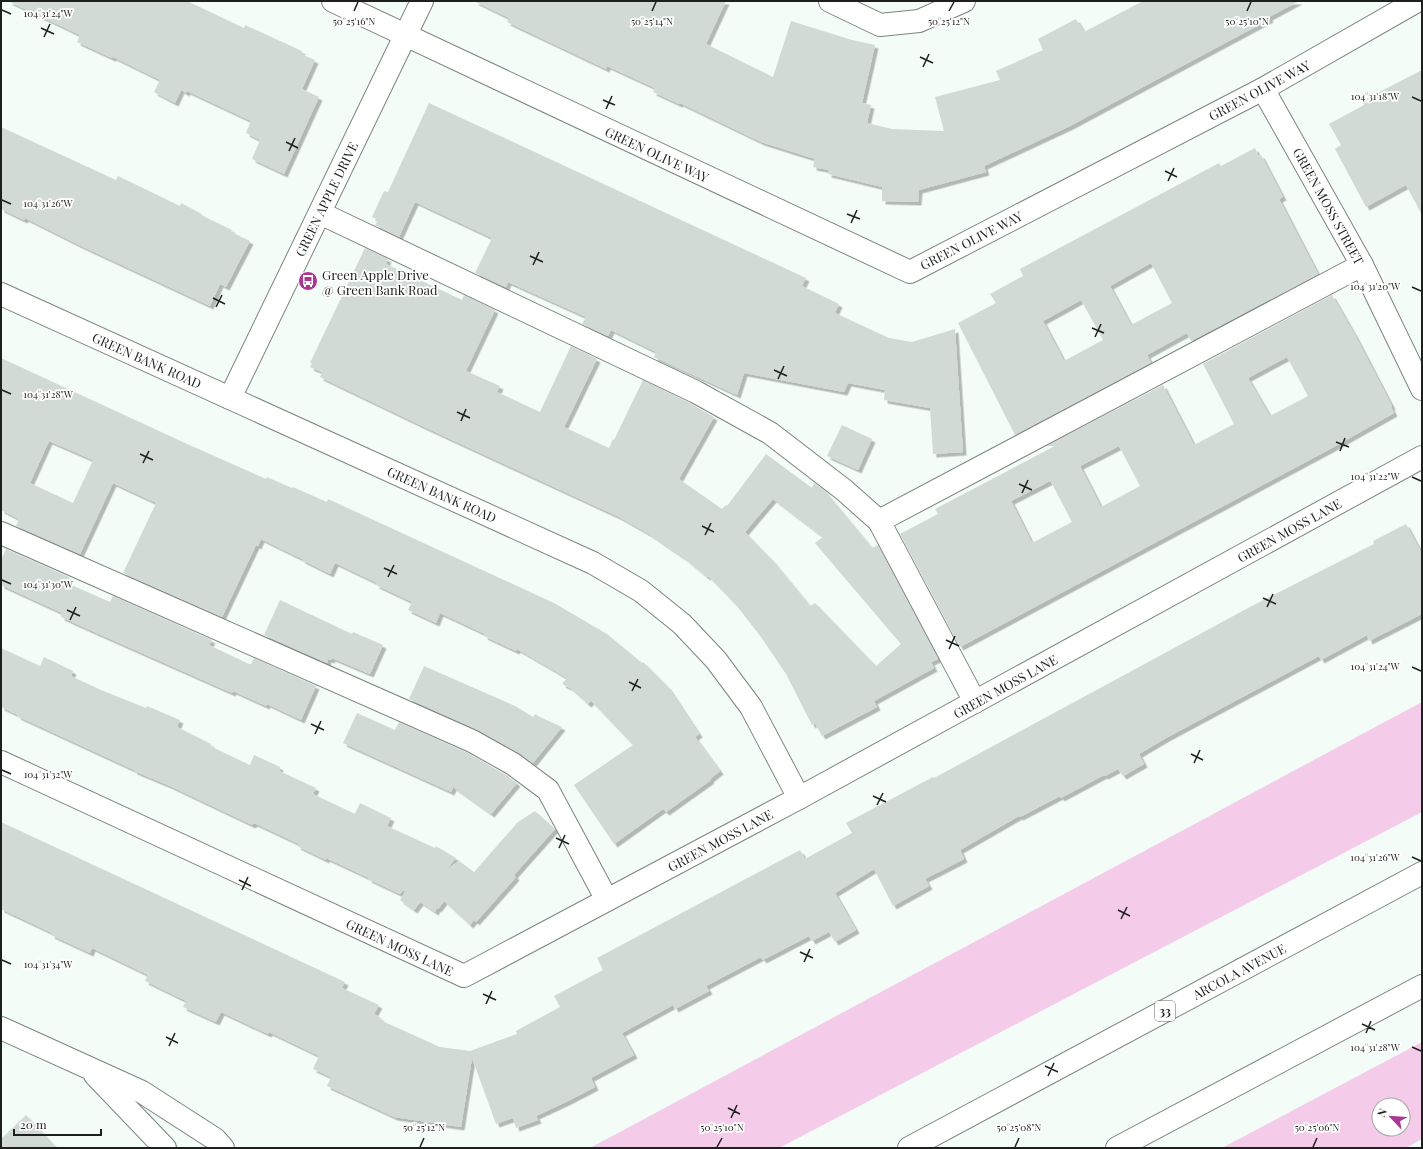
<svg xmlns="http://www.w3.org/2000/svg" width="1423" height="1149" font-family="'Playfair Display',serif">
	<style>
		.green { fill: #f4cbe9; fill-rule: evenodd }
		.building { fill: #d1dad5; fill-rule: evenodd; filter: url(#shadow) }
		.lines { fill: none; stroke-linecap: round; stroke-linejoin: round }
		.minor-casing { stroke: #7c847f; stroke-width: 24 }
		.major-casing { stroke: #7c847f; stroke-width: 24 }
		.minor { stroke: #fff; stroke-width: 22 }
		.major { stroke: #fff; stroke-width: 22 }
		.ticks { fill: none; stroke: #1d201e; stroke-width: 1.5 }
		.labels { text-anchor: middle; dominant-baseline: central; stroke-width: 3.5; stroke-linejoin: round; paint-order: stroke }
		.shield { fill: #fff; stroke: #616362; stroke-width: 1 }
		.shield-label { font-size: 12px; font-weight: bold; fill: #1d201e }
		.street-label { font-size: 13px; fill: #1d201e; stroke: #fff }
		.poi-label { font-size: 13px; fill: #1d201e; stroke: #fff; text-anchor: start }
		.ticks-label { font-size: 10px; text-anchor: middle; fill: #1d201e; stroke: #fff; stroke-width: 3.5; stroke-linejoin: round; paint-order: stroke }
	</style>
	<defs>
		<filter id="shadow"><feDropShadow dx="3.5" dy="3.5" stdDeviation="0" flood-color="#0004"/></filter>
	</defs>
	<rect width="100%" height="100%" fill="#f3fcf7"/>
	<g class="green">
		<path d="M 1422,702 L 1422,812 L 779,1148 L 590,1148 Z"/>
		<path d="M 1422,1042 L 1422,1139 L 1406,1148 L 1222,1148 ZM 1379,1105 L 1403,1105 L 1403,1129 L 1379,1129 Z"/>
	</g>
	<g class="building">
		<path d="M 8,1 L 187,1 L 244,28 L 245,25 L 302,51 L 301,54 L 315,60 L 302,89 L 319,97 L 284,174 L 252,159 L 260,140 L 246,133 L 251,121 L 187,91 L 186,93 L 181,90 L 175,103 L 154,92 L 160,80 L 113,57 L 112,58 L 77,42 L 80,35 Z"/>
		<path d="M 474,1 L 726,1 L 706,44 L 773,77 L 791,21 L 852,40 L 875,45 L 862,103 L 871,105 L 867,123 L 892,129 L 944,131 L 935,97 L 1000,80 L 996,71 L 1043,50 L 1038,39 L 1076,19 L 1084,32 L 1143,1 L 1299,1 L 1269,17 L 1270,19 L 1070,126 L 984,166 L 986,172 L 919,190 L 918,202 L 882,201 L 882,187 L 828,174 L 829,170 L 813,167 L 815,159 L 761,142 L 680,103 L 679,104 L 653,92 L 655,88 L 607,66 L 606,69 L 507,22 L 509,18 Z"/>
		<path d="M 1422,70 L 1422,215 L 1406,185 L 1366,207 L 1335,149 L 1341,145 L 1329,124 L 1364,105 L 1362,101 Z"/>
		<path d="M 429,103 L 806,278 L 802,286 L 839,304 L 835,313 L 889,338 L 912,342 L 955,329 L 963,452 L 933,454 L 930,408 L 884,400 L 885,390 L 848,383 L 844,392 L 744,373 L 737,395 L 654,357 L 656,352 L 611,330 L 608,336 L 582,324 L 586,317 L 508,282 L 506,287 L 475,273 L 492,238 L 415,202 L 399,237 L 375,225 L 378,220 L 372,217 L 384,191 L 388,192 Z"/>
		<path d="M 1,127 L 116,180 L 118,176 L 180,206 L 181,203 L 202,214 L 201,215 L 232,230 L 231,232 L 250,241 L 226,287 L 220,284 L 210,306 L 81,246 L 25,218 L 24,220 L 1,209 Z"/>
		<path d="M 1255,148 L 1258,155 L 1261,155 L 1283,197 L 1279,199 L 1318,274 L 1191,341 L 1187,333 L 1147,355 L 1151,363 L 1015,435 L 958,323 L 996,303 L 990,294 L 1023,276 L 1020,269 L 1219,163 L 1221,166 ZM 1151,263 L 1172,303 L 1131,325 L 1110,286 ZM 1081,300 L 1103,340 L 1064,361 L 1043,321 Z"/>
		<path d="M 365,248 L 388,259 L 386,264 L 462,300 L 464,295 L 495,310 L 466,371 L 500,386 L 497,392 L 540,412 L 571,346 L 597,359 L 564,427 L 609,448 L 613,439 L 614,440 L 643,380 L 690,403 L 714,417 L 679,479 L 722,509 L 726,505 L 727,506 L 766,454 L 812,488 L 814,483 L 824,490 L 872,548 L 878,545 L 938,659 L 931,662 L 934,668 L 874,701 L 877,707 L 822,736 L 815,723 L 812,725 L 786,674 L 761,637 L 737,606 L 708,576 L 707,577 L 684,558 L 649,534 L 619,517 L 422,426 L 320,377 L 322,372 L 310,367 L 312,363 L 310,363 ZM 773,499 L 823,537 L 815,543 L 901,644 L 876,666 L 815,603 L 810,606 L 773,561 L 745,532 Z"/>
		<path d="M 1332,295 L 1356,337 L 1392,406 L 1391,407 L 1394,413 L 1330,449 L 960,647 L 900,534 L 938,514 L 935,509 L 1055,446 L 1046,446 L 1163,385 L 1194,445 L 1234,424 L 1203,364 ZM 1287,357 L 1308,396 L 1270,416 L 1248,378 ZM 1119,446 L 1140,486 L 1101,507 L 1080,466 ZM 1050,481 L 1051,482 L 1072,522 L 1032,543 L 1011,501 Z"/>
		<path d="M 1,358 L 185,443 L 266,479 L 267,477 L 292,488 L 293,487 L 327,502 L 328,499 L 554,603 L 607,634 L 642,663 L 643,662 L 668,687 L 699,734 L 695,737 L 720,771 L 710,779 L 711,780 L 666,812 L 663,809 L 614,844 L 574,785 L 633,745 L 591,701 L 588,704 L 570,688 L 562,684 L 567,678 L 517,649 L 516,651 L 484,636 L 485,634 L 440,613 L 436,623 L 408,610 L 412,602 L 376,585 L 377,583 L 335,563 L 330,574 L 302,560 L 302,559 L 261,539 L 258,546 L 256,545 L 222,617 L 123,573 L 156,503 L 113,483 L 80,554 L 16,526 L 19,519 L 1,510 ZM 49,441 L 93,460 L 73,503 L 30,483 Z"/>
		<path d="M 842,425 L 872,439 L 858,470 L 827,456 Z"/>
		<path d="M 1406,524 L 1422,554 L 1422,614 L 1369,641 L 1367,635 L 1321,660 L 1319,656 L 1166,738 L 1139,754 L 1144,764 L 1123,776 L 1118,769 L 1105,776 L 1104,775 L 1061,798 L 1060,796 L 1020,817 L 1019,816 L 960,850 L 964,859 L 925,879 L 929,886 L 893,906 L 874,869 L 835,893 L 856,930 L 835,942 L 829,932 L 812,941 L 809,936 L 763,960 L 761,957 L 706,986 L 709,991 L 675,1009 L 673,1005 L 622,1033 L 634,1055 L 591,1078 L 595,1087 L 568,1101 L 536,1116 L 538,1120 L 516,1128 L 513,1118 L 496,1124 L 472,1058 L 461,1127 L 394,1117 L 327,1086 L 331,1077 L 313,1069 L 319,1056 L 269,1032 L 268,1034 L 221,1012 L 216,1022 L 183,1007 L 186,1001 L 145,981 L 148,975 L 92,948 L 90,953 L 51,935 L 52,933 L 1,909 L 1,822 L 345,982 L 342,988 L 379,1005 L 374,1014 L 381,1018 L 380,1020 L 440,1047 L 470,1051 L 517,1034 L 516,1031 L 560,1007 L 554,996 L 603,970 L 597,958 L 800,850 L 805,859 L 852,833 L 846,823 L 933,777 L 934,778 L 1248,608 L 1374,544 L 1373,541 Z"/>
		<path d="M 6,549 L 69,577 L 67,583 L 110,602 L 113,596 L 212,640 L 209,645 L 249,664 L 251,664 L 254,658 L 316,686 L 301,720 L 267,704 L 266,706 L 233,691 L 232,693 L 92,631 L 61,617 L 62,613 L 1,585 L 1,560 Z"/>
		<path d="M 280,600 L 352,634 L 353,632 L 383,645 L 370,674 L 332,658 L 331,660 L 328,659 L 327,663 L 264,635 Z"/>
		<path d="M 1,648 L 40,666 L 44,657 L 73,671 L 71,676 L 101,690 L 146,708 L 147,706 L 180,720 L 177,727 L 211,744 L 210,746 L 250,765 L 254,755 L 280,767 L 279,771 L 316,788 L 313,794 L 355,814 L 360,803 L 391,818 L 387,826 L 435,848 L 436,846 L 456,858 L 446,870 L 459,861 L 474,872 L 518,822 L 535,811 L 555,829 L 514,875 L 516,877 L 476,922 L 474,920 L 470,925 L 444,901 L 438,909 L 437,908 L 435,912 L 420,902 L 414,910 L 400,900 L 405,892 L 403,890 L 400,894 L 368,879 L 369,878 L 326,858 L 326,860 L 297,846 L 299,844 L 254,823 L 252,825 L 170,786 L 134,771 L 134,770 L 17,716 L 18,715 L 1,707 Z"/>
		<path d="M 424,666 L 515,706 L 533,717 L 535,714 L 540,717 L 562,727 L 533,763 L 519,753 L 478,730 L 409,699 Z"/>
		<path d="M 357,713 L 395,730 L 399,722 L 466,752 L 506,775 L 517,783 L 491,814 L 453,787 L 451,792 L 343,743 Z"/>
		<path d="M 26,1115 L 57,1148 L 1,1148 L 1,1139 Z"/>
	</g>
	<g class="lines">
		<defs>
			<g id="minor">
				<path d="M 333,1 L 910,272 L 1263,89 L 1417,1"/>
				<path d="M 830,1 L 880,25 L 919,21 L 964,1"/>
				<path d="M 1263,89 L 1362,265 L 1422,389"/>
				<path d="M 320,213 L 696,392 L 770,433 L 844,490 L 879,521 L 975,702"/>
				<path d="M 1,294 L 593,563 L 641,591 L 682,624 L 716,660 L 751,707 L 799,798"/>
				<path d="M 230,398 L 422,1"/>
				<path d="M 879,521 L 1362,265"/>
				<path d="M 1,533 L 472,741 L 513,764 L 548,790 L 607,900"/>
				<path d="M 1,762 L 464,976 L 799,798 L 1422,457"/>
				<path d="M 1,1028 L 142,1092 L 215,1139 L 223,1148"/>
				<path d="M 95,1075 L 165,1148"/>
			</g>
			<g id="major">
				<path d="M 909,1148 L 1422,873"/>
				<path d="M 1117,1148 L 1422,986"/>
			</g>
		</defs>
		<use href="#minor" class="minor-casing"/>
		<use href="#major" class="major-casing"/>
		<use href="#minor" class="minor"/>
		<use href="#major" class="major"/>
	</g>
	<path class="ticks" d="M 2,10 L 11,14M 354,11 L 358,2M 652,11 L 656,2M 949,11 L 954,2M 1247,11 L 1251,2M 41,28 L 54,34M 44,37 L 50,24M 920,57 L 933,63M 923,67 L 929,54M 1412,97 L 1421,101M 603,100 L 615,105M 606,109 L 612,96M 286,142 L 298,148M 289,151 L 295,138M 1165,171 L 1177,177M 1168,181 L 1174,168M 2,200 L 11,204M 847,214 L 860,219M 851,223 L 857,210M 530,256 L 543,262M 533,265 L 539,252M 1412,287 L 1421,291M 213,298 L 225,304M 216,307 L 222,295M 1092,328 L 1104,333M 1095,337 L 1101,324M 774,370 L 787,376M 778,379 L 784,366M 2,390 L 11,394M 457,412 L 470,418M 461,421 L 466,409M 1336,442 L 1349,447M 1340,451 L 1345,438M 140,454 L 153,460M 143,463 L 149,451M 1412,477 L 1421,481M 1019,484 L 1032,490M 1022,493 L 1028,480M 702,526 L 714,532M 705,535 L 711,523M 384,568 L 397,574M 388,577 L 394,565M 2,580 L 11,584M 1263,598 L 1276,604M 1267,607 L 1273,594M 67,610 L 80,616M 70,620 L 76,607M 946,640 L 959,646M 949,649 L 955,636M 1412,667 L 1421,671M 629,682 L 641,688M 632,691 L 638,679M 311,724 L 324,730M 315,734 L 321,721M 1191,754 L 1203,760M 1194,763 L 1200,750M 2,770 L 11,774M 873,796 L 886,802M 877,805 L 883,793M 556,838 L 569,844M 559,848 L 565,835M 1412,857 L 1421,861M 239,880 L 251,886M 242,890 L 248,877M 1118,910 L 1130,916M 1121,919 L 1127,907M 800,952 L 813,958M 2,960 L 11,964M 804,962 L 810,949M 483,994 L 496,1000M 486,1004 L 492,991M 1362,1024 L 1375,1030M 1366,1033 L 1371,1021M 166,1037 L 178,1043M 169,1046 L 175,1033M 1412,1047 L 1421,1051M 1045,1066 L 1058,1072M 1048,1076 L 1054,1063M 728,1108 L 740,1114M 731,1118 L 737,1105M 420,1147 L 424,1138M 717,1147 L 722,1138M 1015,1147 L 1019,1138M 1313,1147 L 1317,1138"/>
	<defs>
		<symbol id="bus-disc" viewBox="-11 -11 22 22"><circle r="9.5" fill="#a93793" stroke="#fff"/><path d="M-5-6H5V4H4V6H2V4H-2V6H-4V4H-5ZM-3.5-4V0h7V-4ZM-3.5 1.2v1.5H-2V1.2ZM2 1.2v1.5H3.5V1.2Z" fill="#fff"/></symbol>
	</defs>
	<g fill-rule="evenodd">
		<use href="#bus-disc" x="297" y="270" width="22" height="22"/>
	</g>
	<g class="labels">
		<rect class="shield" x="1155" y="1001" width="20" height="20" rx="3"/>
		<g class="shield-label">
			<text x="1165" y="1011">33</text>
		</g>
		<g class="street-label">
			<text transform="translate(1259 90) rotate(-28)">GREEN OLIVE WAY</text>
			<text transform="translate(657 154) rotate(25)">GREEN OLIVE WAY</text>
			<text transform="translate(326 199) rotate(-64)">GREEN APPLE DRIVE</text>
			<text transform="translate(1329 206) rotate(61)">GREEN MOSS STREET</text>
			<text transform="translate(971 240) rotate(-27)">GREEN OLIVE WAY</text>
			<text transform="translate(147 360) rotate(24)">GREEN BANK ROAD</text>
			<text transform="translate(442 494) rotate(24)">GREEN BANK ROAD</text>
			<text transform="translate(1289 530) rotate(-29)">GREEN MOSS LANE</text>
			<text transform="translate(1005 686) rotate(-29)">GREEN MOSS LANE</text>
			<text transform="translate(720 840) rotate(-28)">GREEN MOSS LANE</text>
			<text transform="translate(400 947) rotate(25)">GREEN MOSS LANE</text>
			<text transform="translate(1239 971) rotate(-28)">ARCOLA AVENUE</text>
		</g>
		<g class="poi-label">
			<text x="322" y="274">Green Apple Drive<tspan x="322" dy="15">@ Green Bank Road</tspan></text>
		</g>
	</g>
	<g class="ticks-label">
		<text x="48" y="17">104°31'24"W</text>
		<text x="354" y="25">50°25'16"N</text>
		<text x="652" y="25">50°25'14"N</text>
		<text x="949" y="25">50°25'12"N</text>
		<text x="1247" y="25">50°25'10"N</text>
		<text x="1375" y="100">104°31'18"W</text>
		<text x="48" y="207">104°31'26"W</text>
		<text x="1375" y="290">104°31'20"W</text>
		<text x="48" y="398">104°31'28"W</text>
		<text x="1375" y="480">104°31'22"W</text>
		<text x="48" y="588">104°31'30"W</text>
		<text x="1375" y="670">104°31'24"W</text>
		<text x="48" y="778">104°31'32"W</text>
		<text x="1375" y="861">104°31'26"W</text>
		<text x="48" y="968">104°31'34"W</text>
		<text x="1375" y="1051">104°31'28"W</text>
		<text x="424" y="1131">50°25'12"N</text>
		<text x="722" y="1131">50°25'10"N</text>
		<text x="1019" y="1131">50°25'08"N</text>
		<text x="1317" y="1131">50°25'06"N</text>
	</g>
	<rect width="1423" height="1149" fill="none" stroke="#1d201e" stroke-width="4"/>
	<g transform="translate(1391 1117) rotate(295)"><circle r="19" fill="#ffffff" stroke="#a5a6a5"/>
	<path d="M0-3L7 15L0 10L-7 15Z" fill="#a93793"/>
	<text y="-6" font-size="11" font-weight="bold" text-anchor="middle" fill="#1d201e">N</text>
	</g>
	<path d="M14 1129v6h87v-6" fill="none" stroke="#1d201e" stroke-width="2"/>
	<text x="20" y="1129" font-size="12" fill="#1d201e" stroke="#ffffff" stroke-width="3" paint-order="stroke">20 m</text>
</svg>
